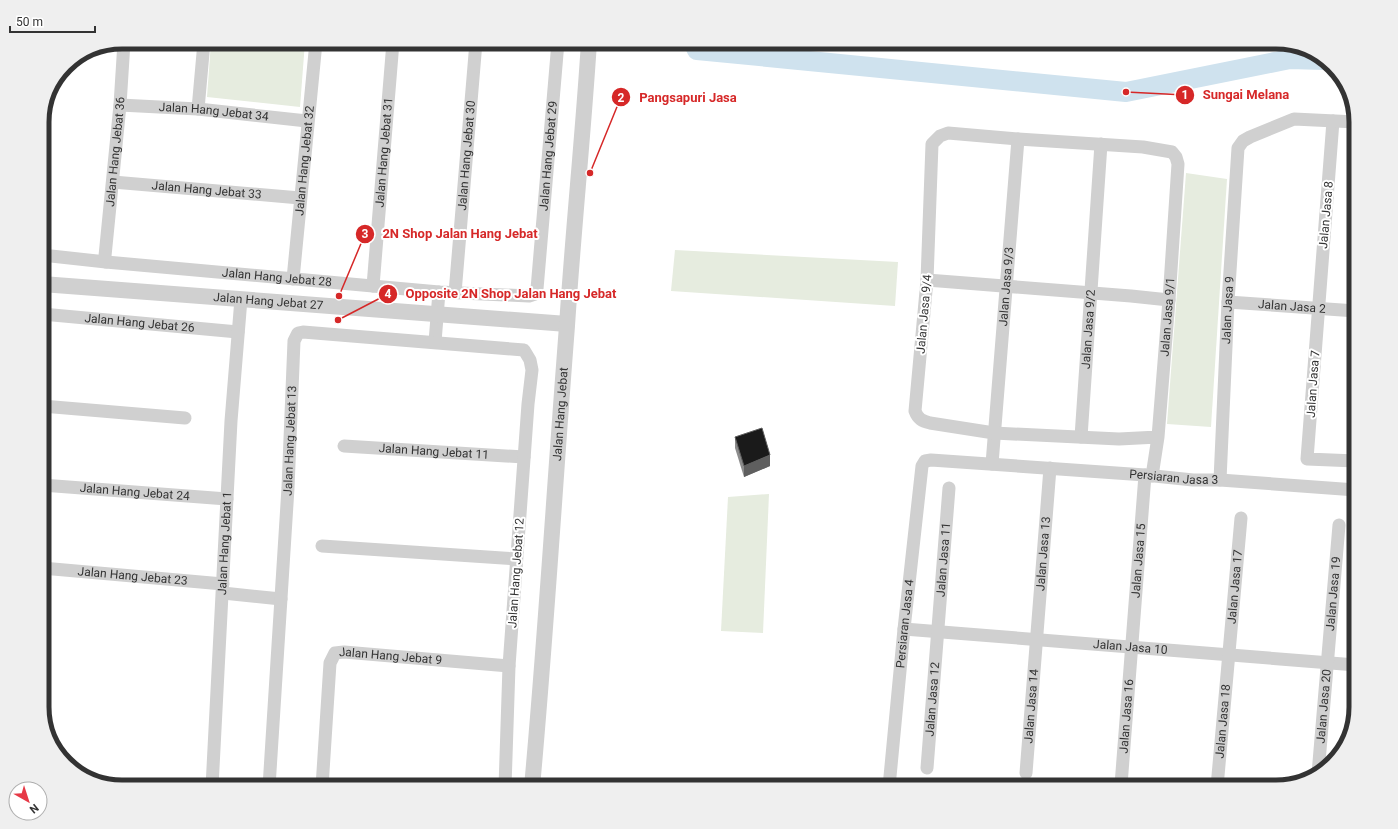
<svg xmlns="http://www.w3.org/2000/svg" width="1398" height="829" font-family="Roboto,sans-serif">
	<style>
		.green { fill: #e6ecdf }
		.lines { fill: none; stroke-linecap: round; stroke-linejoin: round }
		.river { stroke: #cfe2ee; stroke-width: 20 }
		.minor { stroke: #d0d0d0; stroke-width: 13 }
		.tertiary { stroke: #d0d0d0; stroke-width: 16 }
		.wall { fill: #8c8c8c }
		.shaded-wall { fill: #5f5f5f }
		.building { fill: #1a1a1a; stroke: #5f5f5f }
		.labels { text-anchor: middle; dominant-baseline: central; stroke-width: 4; stroke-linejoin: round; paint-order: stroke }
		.street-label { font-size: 12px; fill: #333; stroke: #fff }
		.rim { fill: none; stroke: #333; stroke-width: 5 }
		.leader { fill: none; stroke: #d62828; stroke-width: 1.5 }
		.callout-dot { fill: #d62828; stroke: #fff; stroke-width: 1.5 }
		.mark-label { font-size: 12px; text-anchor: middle; font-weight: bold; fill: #fff }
		.callout-label { font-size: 13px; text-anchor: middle; font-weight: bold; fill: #d62828; stroke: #fff; stroke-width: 4; stroke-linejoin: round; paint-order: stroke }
	</style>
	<rect width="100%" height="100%" fill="#fff"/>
	<g class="green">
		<path d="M 211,42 L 305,42 L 300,107 L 207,97 Z"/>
		<path d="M 1186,173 L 1227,179 L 1211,427 L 1167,424 Z"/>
		<path d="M 675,250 L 898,262 L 895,306 L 671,291 Z"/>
		<path d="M 769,494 L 763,633 L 721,631 L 728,497 Z"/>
	</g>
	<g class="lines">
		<path class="river" d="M 693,42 L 697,50 L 1126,92 L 1290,59 L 1324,60"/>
		<g class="minor">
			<path id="s1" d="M 120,105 L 198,109 L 307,121"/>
			<path d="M 198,109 L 204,42"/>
			<path d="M 1333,121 L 1307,459 L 1356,461"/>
			<path id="s2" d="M 113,182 L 300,198"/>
			<path id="s3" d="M 42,255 L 106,262 L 439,292 L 529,296 L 535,294 L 537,289 L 558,42"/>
			<path id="s4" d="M 106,262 L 105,256 L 120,105 L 124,42"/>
			<path id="s5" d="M 293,279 L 316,42"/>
			<path d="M 927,280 L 1131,296 L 1169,300"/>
			<path id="s6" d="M 373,286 L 393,42"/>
			<path id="s7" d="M 455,293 L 476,42"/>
			<path id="s8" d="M 1228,302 L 1356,311"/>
			<path id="s9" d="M 42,314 L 238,332"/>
			<path d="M 435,342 L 439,292"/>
			<path d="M 42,406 L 185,418"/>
			<path id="s10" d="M 1081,437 L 1101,144"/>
			<path id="s11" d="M 344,446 L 524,457"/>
			<path id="s12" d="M 992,464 L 1018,139"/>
			<path id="s13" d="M 1152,476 L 1158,437 L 1169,300 L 1178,164 L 1176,157 L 1172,152 L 1143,147 L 1018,139 L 948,133 L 940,136 L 932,144 L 927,280 L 915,411 C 918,419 922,421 930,423 L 994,433 L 1119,439 L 1158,437"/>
			<path id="s14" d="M 1220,480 L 1228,302 L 1238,148 L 1243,141 L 1250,137 L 1294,119 L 1356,122"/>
			<path id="s15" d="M 42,485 L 227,499"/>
			<path d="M 322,546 L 516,559"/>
			<path id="s16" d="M 42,568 L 223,584"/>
			<path d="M 223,593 L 281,599"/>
			<path id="s17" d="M 904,629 L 1356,665"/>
			<path id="s18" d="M 927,768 L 949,488"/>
			<path id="s19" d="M 1026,773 L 1050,468"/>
			<path id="s20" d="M 1318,774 L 1339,525"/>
			<path d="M 716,785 L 739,787"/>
			<path id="s21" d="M 1121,785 L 1145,475"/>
			<path id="s22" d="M 212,787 L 231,421 L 241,299"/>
			<path id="s23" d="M 269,787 L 288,488 L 294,341 L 298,333 L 303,332 L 524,350 L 530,360 L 532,370 L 528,404 L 509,666 L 505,787"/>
			<path id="s24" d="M 322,787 L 330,663 L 335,653 L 344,652 L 509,666"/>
			<path id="s25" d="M 889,787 L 904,629 L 922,466 L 925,461 L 931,460 L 1145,475 L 1193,480 L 1220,480 L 1356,490"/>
			<path id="s26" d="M 1217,787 L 1241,518"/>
		</g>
		<g class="tertiary">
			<path id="s27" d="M 42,284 L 567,324"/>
			<path id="s28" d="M 532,787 C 546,634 555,480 567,326 C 573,232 583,137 589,42"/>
		</g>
	</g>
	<path class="wall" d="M 735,437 L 770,466 L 744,477 L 735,448 Z"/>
	<path class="shaded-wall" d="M 770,455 L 770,466 L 744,477 L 744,466 Z"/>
	<path class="building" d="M 762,428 L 770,455 L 744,466 L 735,437 Z"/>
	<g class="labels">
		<g class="street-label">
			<text stroke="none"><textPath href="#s1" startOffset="94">Jalan Hang Jebat 34</textPath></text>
			<text stroke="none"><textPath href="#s4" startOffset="111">Jalan Hang Jebat 36</textPath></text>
			<text stroke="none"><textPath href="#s6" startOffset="134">Jalan Hang Jebat 31</textPath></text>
			<text stroke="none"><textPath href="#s7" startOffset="138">Jalan Hang Jebat 30</textPath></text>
			<text stroke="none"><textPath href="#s3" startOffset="634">Jalan Hang Jebat 29</textPath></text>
			<text stroke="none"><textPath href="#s5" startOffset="119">Jalan Hang Jebat 32</textPath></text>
			<text stroke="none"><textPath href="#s2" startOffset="94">Jalan Hang Jebat 33</textPath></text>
			<text transform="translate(1326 215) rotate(-85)">Jalan Jasa 8</text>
			<text stroke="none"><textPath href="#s3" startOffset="236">Jalan Hang Jebat 28</textPath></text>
			<text stroke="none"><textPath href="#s12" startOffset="178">Jalan Jasa 9/3</textPath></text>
			<text stroke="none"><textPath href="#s27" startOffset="227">Jalan Hang Jebat 27</textPath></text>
			<text stroke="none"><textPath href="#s8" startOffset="64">Jalan Jasa 2</textPath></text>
			<text stroke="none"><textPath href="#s14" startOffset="170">Jalan Jasa 9</textPath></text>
			<text transform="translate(924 314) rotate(-85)">Jalan Jasa 9/4</text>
			<text stroke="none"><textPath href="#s13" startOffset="160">Jalan Jasa 9/1</textPath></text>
			<text stroke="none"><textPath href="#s9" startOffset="98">Jalan Hang Jebat 26</textPath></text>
			<text stroke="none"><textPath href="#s10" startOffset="108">Jalan Jasa 9/2</textPath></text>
			<text transform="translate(1313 384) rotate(-86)">Jalan Jasa 7</text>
			<text stroke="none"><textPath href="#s28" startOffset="374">Jalan Hang Jebat</textPath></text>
			<text stroke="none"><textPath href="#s23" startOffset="347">Jalan Hang Jebat 13</textPath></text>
			<text stroke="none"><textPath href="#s11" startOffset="90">Jalan Hang Jebat 11</textPath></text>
			<text stroke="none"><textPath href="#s25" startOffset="578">Persiaran Jasa 3</textPath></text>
			<text stroke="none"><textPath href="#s15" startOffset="93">Jalan Hang Jebat 24</textPath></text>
			<text stroke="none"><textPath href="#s22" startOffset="244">Jalan Hang Jebat 1</textPath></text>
			<text stroke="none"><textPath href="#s19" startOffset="220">Jalan Jasa 13</textPath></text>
			<text stroke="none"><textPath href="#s18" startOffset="209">Jalan Jasa 11</textPath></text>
			<text stroke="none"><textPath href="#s21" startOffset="225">Jalan Jasa 15</textPath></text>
			<text transform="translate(516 573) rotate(-86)">Jalan Hang Jebat 12</text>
			<text stroke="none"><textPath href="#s16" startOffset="91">Jalan Hang Jebat 23</textPath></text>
			<text stroke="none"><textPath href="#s26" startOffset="201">Jalan Jasa 17</textPath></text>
			<text stroke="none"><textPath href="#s20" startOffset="181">Jalan Jasa 19</textPath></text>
			<text stroke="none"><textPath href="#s25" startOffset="164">Persiaran Jasa 4</textPath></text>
			<text stroke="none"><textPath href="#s17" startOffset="227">Jalan Jasa 10</textPath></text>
			<text stroke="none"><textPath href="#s24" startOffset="191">Jalan Hang Jebat 9</textPath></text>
			<text stroke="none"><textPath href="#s18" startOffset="69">Jalan Jasa 12</textPath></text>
			<text stroke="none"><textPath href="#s19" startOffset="67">Jalan Jasa 14</textPath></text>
			<text stroke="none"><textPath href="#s20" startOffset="68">Jalan Jasa 20</textPath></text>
			<text stroke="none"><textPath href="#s21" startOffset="69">Jalan Jasa 16</textPath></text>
			<text stroke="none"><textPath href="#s26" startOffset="66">Jalan Jasa 18</textPath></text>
		</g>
	</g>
	<path d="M0 0H1398V829H0ZM122 49H1276A73 73 0 0 1 1349 122V707A73 73 0 0 1 1276 780H122A73 73 0 0 1 49 707V122A73 73 0 0 1 122 49Z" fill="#efefef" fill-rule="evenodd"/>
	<path class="rim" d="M122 49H1276A73 73 0 0 1 1349 122V707A73 73 0 0 1 1276 780H122A73 73 0 0 1 49 707V122A73 73 0 0 1 122 49Z"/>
	<path class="leader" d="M1126 92L1185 95M590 173L621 97M339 296L365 234M338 320L388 294"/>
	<g class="callout-dot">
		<circle cx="1126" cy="92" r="4"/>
		<circle cx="590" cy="173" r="4"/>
		<circle cx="339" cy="296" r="4"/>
		<circle cx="338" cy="320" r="4"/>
		<circle cx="1185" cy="95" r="10"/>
		<circle cx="621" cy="97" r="10"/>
		<circle cx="365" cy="234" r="10"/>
		<circle cx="388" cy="294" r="10"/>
	</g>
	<g class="mark-label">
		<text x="1185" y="99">1</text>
		<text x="621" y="102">2</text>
		<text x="365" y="238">3</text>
		<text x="388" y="298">4</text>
	</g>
	<g class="callout-label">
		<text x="1246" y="99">Sungai Melana</text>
		<text x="688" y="102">Pangsapuri Jasa</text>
		<text x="460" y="238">2N Shop Jalan Hang Jebat</text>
		<text x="511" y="298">Opposite 2N Shop Jalan Hang Jebat</text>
	</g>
	<g transform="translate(28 801) rotate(141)"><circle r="19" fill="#ffffff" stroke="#adadad"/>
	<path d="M0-3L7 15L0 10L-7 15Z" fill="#e63946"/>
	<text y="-6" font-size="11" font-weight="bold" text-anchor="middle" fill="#333333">N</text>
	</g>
	<path d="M10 26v6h85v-6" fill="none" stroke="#333333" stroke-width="2"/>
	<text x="16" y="26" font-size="12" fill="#333333" stroke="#ffffff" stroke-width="3" paint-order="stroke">50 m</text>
</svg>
